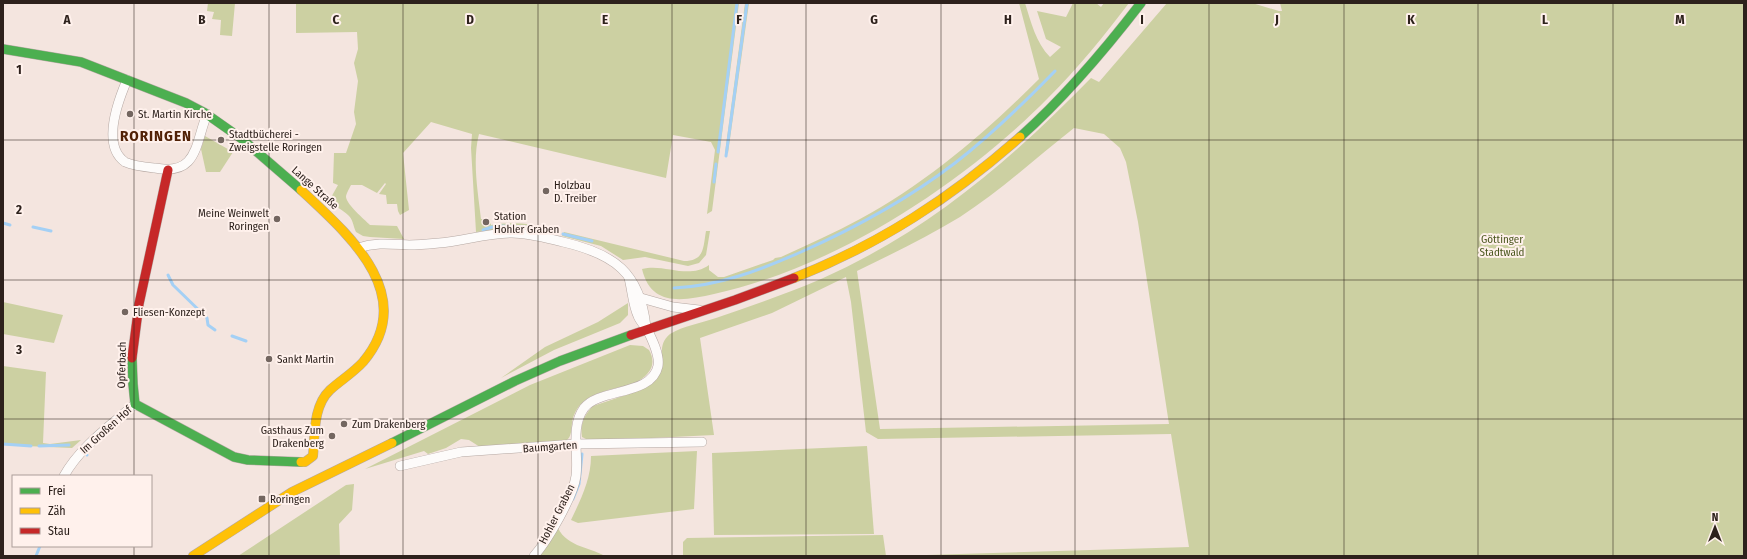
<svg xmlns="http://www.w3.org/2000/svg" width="1747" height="559" font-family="'Fira Sans Condensed',sans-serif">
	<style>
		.green { fill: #ccd0a2; fill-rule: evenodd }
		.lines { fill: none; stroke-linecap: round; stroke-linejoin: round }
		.stream { stroke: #a4d0f5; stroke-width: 3 }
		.street-casing { stroke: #b5a8a3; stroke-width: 10 }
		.fast-casing { stroke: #b5a8a3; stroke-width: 10 }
		.slow-casing { stroke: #b5a8a3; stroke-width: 10 }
		.jam-casing { stroke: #b5a8a3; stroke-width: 10 }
		.street { stroke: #fdfbfa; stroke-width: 9 }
		.fast { stroke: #4caf50; stroke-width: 9 }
		.slow { stroke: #ffc107; stroke-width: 9 }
		.jam { stroke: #c62828; stroke-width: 9 }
		.grid { fill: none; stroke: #2d211c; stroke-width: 1; stroke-opacity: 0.55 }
		.poi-dot { fill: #736660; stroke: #fff1ec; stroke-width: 1.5 }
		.labels { text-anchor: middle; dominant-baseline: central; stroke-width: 4; stroke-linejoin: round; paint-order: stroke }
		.poi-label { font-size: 11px; fill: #2d211c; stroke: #fff1ec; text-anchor: start }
		.street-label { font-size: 11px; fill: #2d211c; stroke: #fff1ec }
		.park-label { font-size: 11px; fill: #4d5921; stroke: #fff1ec }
		.district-label { font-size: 15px; font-weight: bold; letter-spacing: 1px; fill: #512106; stroke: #fff1ec }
		.grid-label { font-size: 13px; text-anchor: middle; font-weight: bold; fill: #2d211c; stroke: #fff1ec; stroke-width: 4; stroke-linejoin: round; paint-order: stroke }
	</style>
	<rect width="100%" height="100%" fill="#f4e5df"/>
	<g class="green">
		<path d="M 208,3 L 235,3 L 232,36 L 220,35 L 221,20 L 212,19 L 214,12 L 207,11 Z"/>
		<path d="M 296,3 L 739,3 L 712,211 L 707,214 L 715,150 L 711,142 L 673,135 L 666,178 L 479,134 C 472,161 478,192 481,219 L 490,219 L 491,225 C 510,222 527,223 546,227 L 545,233 L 516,228 L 476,232 L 471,148 L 472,134 L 431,122 L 403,153 L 409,210 L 400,215 L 398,211 L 397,204 L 387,204 L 386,195 L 379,194 L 386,184 L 385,183 L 377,193 L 362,185 L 351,185 C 349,189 346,194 346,197 C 347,205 364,219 370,225 L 397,226 L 404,239 L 370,237 L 363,236 L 356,232 C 353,226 353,219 348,215 C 342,209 335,207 329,201 L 338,185 L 333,183 L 334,153 L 346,153 L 356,124 L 354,112 L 358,81 L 354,63 L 358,49 L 357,32 L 296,33 Z"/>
		<path d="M 745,3 L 749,3 L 728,153 L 725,153 Z"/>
		<path d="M 1019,3 L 1025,3 C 1031,22 1036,43 1050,57 L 1061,47 L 1046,39 L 1037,11 L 1066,17 L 1073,3 L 1096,3 L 1101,7 L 1104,3 L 1129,3 C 1104,36 1078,68 1048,98 C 962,185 834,268 714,294 C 683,301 651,307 642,269 C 664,263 688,280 709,265 L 709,270 L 718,277 L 724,277 L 773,260 L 775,258 L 781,257 C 807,245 834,233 860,219 C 927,183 986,132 1039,79 Z"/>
		<path d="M 1167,3 L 1252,3 L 1279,11 L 1282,11 L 1280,3 L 1744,3 L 1744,556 L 893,556 L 1189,547 L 1171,434 L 878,439 L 866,432 L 851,302 L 846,277 L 772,313 L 700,338 L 714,435 L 590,441 L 582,437 C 580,425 584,415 593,406 L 638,391 L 662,362 C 662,351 660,342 670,334 C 683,326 701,323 716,318 C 751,306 786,294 821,279 C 927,232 1011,160 1091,78 L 1099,82 ZM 1074,128 L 1104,134 L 1120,148 L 1126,162 L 1138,222 L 1169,424 L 880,429 L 857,271 C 892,254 927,237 960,217 C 1000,191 1036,158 1074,128 Z"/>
		<path d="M 205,136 L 233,152 L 220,172 L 206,172 L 201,149 Z"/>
		<path d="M 706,231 L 710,231 L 706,255 L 699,263 L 688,266 L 645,257 L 623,260 L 601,246 L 562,236 L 564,232 L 684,261 C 705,261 703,247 706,231 Z"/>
		<path d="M 3,302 L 63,315 L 54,343 L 3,334 Z"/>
		<path d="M 628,303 L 628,315 L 620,323 L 554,350 L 501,378 L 545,347 L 598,322 Z"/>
		<path d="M 630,345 L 643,346 L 649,350 C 658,366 648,376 635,383 C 614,390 583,391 574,415 C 570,424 574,435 566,441 L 480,447 L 469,440 L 461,439 L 446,448 L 428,454 L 424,451 L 365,469 L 530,385 Z"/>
		<path d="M 3,366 L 46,372 L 43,443 L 50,444 L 81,440 L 72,448 L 3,445 Z"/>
		<path d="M 867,446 L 874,534 L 714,535 L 712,453 Z"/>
		<path d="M 697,451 L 694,509 L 578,523 L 571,520 C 581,499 591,479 591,456 Z"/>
		<path d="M 354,484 L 352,510 L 339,524 L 340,556 L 238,556 L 346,485 Z"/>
		<path d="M 556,524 C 565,547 587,546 605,556 L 536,556 Z"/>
		<path d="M 883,535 L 886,556 L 683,556 L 683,542 L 687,538 Z"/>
	</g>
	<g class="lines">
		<g class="stream">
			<path d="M 718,152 L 737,3"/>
			<path d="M 726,156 L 747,3"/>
			<path d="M 714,182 L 716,164"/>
			<path d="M 3,223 L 10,225"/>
			<path d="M 500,226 L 525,227 L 545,231"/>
			<path d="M 33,227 L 51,231"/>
			<path d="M 483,230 L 492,227"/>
			<path d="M 563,234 L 592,241"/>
			<path d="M 168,275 L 173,285 L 207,318 L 208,325 L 215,330"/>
			<path d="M 674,288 C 719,286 760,270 801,252 C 855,228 908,199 955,163 C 991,135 1024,103 1055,71"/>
			<path d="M 232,336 L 246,341"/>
			<path d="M 3,444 L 31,446"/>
			<path d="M 39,446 L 69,445"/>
			<path d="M 86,454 L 87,455"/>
			<path d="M 573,499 L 579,484 L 582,454"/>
			<path d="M 36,556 L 40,546"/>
		</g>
		<defs>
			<g id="street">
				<path d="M 127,80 C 118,101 101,145 125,162 C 134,166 145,167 155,168 C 198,176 195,144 207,114"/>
				<path d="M 358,248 C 376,242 390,244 409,245 C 419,245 429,244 439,243 C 463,241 487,233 512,233 C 529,233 546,238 563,242 C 614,254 640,272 646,327"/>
				<path d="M 641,298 L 673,307 L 699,310"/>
				<path d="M 400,466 L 461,452 L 576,444 L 702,442"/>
				<path d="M 64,476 C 80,447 110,426 135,404"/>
				<path d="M 534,556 C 548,540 573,497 576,476 C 579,454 570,427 584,408 C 599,388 652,396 658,366 C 660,355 652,339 647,329 C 644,325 640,321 638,316 C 633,305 632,290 629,278"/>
			</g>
			<g id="fast">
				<path d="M 3,49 L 81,62 L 186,103 L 205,113 L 242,139 L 301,190"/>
				<path d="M 1020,137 C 1065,97 1104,51 1141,3"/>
				<path d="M 132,358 L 133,384 L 135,404 L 234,457 L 248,460 L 301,462"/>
				<path d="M 392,443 L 515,381 L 560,361 L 631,335"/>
			</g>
			<g id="slow">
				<path d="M 301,190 C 347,233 420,295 363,362 C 353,373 341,380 330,390 C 313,406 315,434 313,456 L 305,462 L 301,462"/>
				<path d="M 794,278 C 880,244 951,198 1020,137"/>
				<path d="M 193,556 L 292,492 L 392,443"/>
			</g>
			<g id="jam">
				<path d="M 631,335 L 735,300 L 794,278"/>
				<path d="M 132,358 L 139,304 L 168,170"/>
			</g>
		</defs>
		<use href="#street" class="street-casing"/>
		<use href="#fast" class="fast-casing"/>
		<use href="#slow" class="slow-casing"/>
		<use href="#jam" class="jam-casing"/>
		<use href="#street" class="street"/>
		<use href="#fast" class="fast"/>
		<use href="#slow" class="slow"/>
		<use href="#jam" class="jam"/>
	</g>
	<path class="grid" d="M 134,3 L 134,476M 269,3 L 269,556M 403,3 L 403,556M 538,3 L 538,556M 672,3 L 672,556M 806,3 L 806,556M 941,3 L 941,556M 1075,3 L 1075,556M 1209,3 L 1209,556M 1344,3 L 1344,556M 1478,3 L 1478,556M 1613,3 L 1613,556M 3,140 L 1744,140M 3,280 L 1744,280M 3,419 L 1744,419M 134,546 L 134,556"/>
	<g class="poi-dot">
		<circle cx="130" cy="114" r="4"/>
		<circle cx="221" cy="140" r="4"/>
		<circle cx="546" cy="191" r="4"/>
		<circle cx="277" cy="219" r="4"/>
		<circle cx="486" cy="222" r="4"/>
		<circle cx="125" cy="312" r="4"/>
		<circle cx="269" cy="359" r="4"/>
		<circle cx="344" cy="424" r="4"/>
		<circle cx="332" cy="436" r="4"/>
		<rect x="258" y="495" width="8" height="8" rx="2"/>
	</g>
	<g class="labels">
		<g class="poi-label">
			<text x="138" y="114">St. Martin Kirche</text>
			<text x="229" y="134">Stadtbücherei -<tspan x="229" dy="13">Zweigstelle Roringen</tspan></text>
			<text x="554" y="185">Holzbau<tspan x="554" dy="13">D. Treiber</tspan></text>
			<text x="269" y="213" text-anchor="end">Meine Weinwelt<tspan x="269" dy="13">Roringen</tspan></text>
			<text x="494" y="216">Station<tspan x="494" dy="13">Hohler Graben</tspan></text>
			<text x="133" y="312">Fliesen-Konzept</text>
			<text x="277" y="359">Sankt Martin</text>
			<text x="352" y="424">Zum Drakenberg</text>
			<text x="324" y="430" text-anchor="end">Gasthaus Zum<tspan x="324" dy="13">Drakenberg</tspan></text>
			<text x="270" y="499">Roringen</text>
		</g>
		<g class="street-label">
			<text transform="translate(315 188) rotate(42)">Lange Straße</text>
			<text transform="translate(122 365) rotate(-89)">Opferbach</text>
			<text transform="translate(106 430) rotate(-42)">Im Großen Hof</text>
			<text transform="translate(550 447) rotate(-4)">Baumgarten</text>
			<text transform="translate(557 514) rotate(-63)">Hohler Graben</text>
		</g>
		<g class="park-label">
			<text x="1502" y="239">Göttinger<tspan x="1502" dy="13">Stadtwald</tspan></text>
		</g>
		<g class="district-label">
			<text x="156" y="136">RORINGEN</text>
		</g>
	</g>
	<g class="grid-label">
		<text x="67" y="24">A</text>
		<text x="202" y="24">B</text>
		<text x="336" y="24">C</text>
		<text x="470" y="24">D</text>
		<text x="605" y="24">E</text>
		<text x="739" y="24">F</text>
		<text x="874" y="24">G</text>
		<text x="1008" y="24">H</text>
		<text x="1142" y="24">I</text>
		<text x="1277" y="24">J</text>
		<text x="1411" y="24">K</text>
		<text x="1545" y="24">L</text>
		<text x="1680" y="24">M</text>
		<text x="19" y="74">1</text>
		<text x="19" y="214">2</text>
		<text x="19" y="354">3</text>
	</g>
	<rect width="1747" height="559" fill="none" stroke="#2d211c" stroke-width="8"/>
	<rect x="12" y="475" width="140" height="72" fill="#fff1ec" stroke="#ab9e99"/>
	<rect x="20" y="488" width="20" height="6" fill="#4caf50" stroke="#ab9e99"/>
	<text x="48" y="495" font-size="12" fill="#2d211c">Frei</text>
	<rect x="20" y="508" width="20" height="6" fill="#ffc107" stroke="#ab9e99"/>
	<text x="48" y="515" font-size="12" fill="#2d211c">Zäh</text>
	<rect x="20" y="528" width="20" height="6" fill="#c62828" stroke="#ab9e99"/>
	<text x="48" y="535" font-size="12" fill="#2d211c">Stau</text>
	<g transform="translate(1715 527)" stroke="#fff1ec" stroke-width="3" paint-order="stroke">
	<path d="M0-3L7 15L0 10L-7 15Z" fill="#2d211c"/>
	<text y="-6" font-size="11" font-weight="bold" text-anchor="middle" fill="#2d211c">N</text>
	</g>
</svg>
